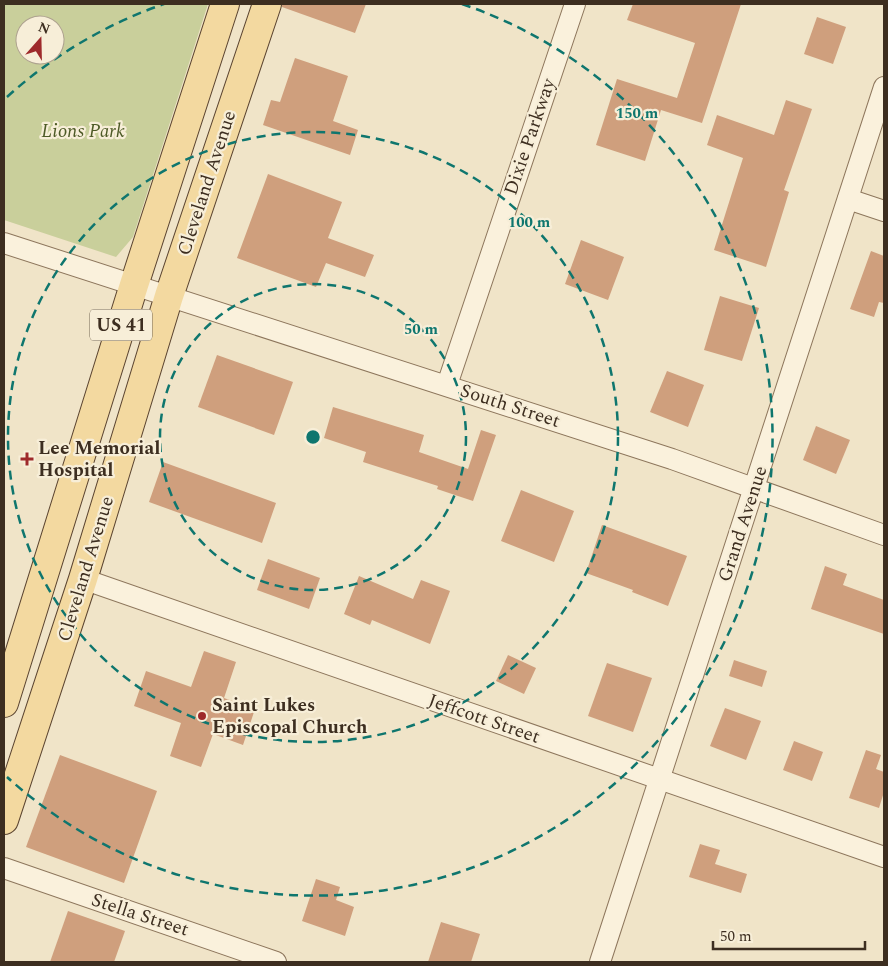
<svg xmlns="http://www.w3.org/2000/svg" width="888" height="966" font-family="Spectral,serif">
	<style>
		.green { fill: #c9cf9b; fill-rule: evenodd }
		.building { fill: #cf9f7d }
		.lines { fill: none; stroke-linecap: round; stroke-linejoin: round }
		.minor-casing { stroke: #8d765c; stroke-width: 22 }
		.primary-casing { stroke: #5b4430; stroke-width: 30 }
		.minor { stroke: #faf1dc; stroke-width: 20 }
		.primary { stroke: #f3d9a0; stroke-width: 28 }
		.ring { fill: none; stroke: #0f766e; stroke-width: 2.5; stroke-dasharray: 9 6 }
		.poi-dot { fill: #9e2a2b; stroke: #f7eed8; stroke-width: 2 }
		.labels { text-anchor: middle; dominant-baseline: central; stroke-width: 4.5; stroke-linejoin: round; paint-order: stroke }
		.shield { fill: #f7eed8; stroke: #756857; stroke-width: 1 }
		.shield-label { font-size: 18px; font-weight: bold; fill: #3d2e20 }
		.park-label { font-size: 19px; font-style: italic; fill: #4d5a26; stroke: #f7eed8 }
		.street-label { font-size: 19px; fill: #3d2e20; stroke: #f7eed8 }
		.poi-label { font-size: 19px; font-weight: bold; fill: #3d2e20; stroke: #f7eed8; text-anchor: start }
		.centre { fill: #0f766e; stroke: #f7eed8; stroke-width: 2.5 }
		.ring-label { font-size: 15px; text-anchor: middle; font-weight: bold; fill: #0f766e; stroke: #f7eed8; stroke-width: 4.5; stroke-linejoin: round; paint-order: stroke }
	</style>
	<rect width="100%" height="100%" fill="#f0e4c8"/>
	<path class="green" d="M 4,4 L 208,4 L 133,237 L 116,257 L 4,220 ZM 25,25 L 55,25 L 55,55 L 25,55 Z"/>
	<g class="building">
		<path d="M 282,4 L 366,4 L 355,33 L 282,7 Z"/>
		<path d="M 633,4 L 741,4 L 702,123 L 661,110 L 645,161 L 596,145 L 617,79 L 677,98 L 695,43 L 627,20 Z"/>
		<path d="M 817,17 L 846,27 L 833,64 L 804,54 Z"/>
		<path d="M 295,58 L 348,76 L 333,121 L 358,130 L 350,155 L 263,125 L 271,100 L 280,102 Z"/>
		<path d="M 786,100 L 812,109 L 784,190 L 789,192 L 766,267 L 714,250 L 743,158 L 707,145 L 717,115 L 774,135 Z"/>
		<path d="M 268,174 L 342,202 L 328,238 L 374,255 L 365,277 L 326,263 L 316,287 L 237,258 Z"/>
		<path d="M 581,240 L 624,257 L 608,300 L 565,284 Z"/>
		<path d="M 871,251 L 884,256 L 884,303 L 879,302 L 874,317 L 850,309 Z"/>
		<path d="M 720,296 L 759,308 L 742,361 L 704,350 Z"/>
		<path d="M 217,355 L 293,382 L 274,435 L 198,407 Z"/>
		<path d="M 667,371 L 704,385 L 688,427 L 650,412 Z"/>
		<path d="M 333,407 L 424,435 L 419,452 L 468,469 L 481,430 L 496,435 L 473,501 L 437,489 L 438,486 L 363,462 L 366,452 L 324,438 Z"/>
		<path d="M 816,426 L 850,440 L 836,474 L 803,460 Z"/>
		<path d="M 163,462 L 276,503 L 262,543 L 149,502 Z"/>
		<path d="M 521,490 L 574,511 L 554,562 L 501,541 Z"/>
		<path d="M 602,525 L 687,556 L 668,606 L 632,592 L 633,590 L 586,573 Z"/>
		<path d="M 268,559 L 320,578 L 309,609 L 257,590 Z"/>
		<path d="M 825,566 L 847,574 L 843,585 L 884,600 L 884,634 L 811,609 Z"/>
		<path d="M 359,576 L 413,599 L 421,580 L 450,591 L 430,644 L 372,620 L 370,625 L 344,614 Z"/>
		<path d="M 204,651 L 236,662 L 224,698 L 255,709 L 243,745 L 213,734 L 201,767 L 170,756 L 181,723 L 134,706 L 146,671 L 191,687 Z"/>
		<path d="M 508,655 L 536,668 L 524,694 L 496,681 Z"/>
		<path d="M 734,660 L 767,671 L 762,687 L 729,676 Z"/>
		<path d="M 607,663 L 652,678 L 633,732 L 588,716 Z"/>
		<path d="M 725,708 L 761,721 L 746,760 L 710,746 Z"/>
		<path d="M 794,741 L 823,752 L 812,781 L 783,770 Z"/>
		<path d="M 866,750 L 881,755 L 876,769 L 884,772 L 884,792 L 879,808 L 849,798 Z"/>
		<path d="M 60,755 L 157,791 L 124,883 L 26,847 Z"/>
		<path d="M 700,844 L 720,850 L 715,864 L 747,874 L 741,893 L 689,877 Z"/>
		<path d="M 316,879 L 340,887 L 336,900 L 354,907 L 345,936 L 302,921 Z"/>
		<path d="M 68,911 L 125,931 L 114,962 L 50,962 Z"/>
		<path d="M 441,922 L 480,934 L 471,962 L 428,962 Z"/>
	</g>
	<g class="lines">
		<defs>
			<g id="minor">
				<path d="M 848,199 L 884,211"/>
				<path d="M 4,243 L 672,459 L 884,535"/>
				<path d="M 447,385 L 575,4"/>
				<path d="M 83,579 L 884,857"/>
				<path d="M 4,868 L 276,962"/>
				<path d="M 600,962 L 884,87"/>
			</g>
			<g id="primary">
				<path d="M 4,703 L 134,285 L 225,4"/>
				<path d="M 4,820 L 83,579 L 169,296 L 267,4"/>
			</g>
		</defs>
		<use href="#minor" class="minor-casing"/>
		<use href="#primary" class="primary-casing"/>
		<use href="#minor" class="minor"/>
		<use href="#primary" class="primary"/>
	</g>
	<g class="ring">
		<circle cx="313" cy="437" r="153"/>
		<circle cx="313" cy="437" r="305"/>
		<path d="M7 97A458 458 0 0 1 164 4M462 4A458 458 0 1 1 7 777"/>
	</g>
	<g class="poi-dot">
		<path d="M24.5 451.5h5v5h5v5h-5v5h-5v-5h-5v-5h5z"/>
		<circle cx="202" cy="716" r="5"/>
	</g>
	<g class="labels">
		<rect class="shield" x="90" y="309.5" width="62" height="31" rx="4"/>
		<g class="shield-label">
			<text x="121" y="325">US 41</text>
		</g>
		<g class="park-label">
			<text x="83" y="131">Lions Park</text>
		</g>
		<g class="street-label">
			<text transform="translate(530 137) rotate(-71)">Dixie Parkway</text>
			<text transform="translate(207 183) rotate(-72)">Cleveland Avenue</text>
			<text transform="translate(510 406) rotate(18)">South Street</text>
			<text transform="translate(743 524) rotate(-72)">Grand Avenue</text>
			<text transform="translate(86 569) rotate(-73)">Cleveland Avenue</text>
			<text transform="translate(484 719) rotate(19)">Jeffcott Street</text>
			<text transform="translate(140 915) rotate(18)">Stella Street</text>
		</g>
		<g class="poi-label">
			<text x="38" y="448">Lee Memorial<tspan x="38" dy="22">Hospital</tspan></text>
			<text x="212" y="705">Saint Lukes<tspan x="212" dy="22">Episcopal Church</tspan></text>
		</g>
	</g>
	<circle cx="313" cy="437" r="8" class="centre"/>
	<g class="ring-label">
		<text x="637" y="118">150 m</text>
		<text x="529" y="227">100 m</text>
		<text x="421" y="334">50 m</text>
	</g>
	<rect width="888" height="966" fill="none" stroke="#3d2e20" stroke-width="10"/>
	<g transform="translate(40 40) rotate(20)"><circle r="24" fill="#f7eed8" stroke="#ada18e"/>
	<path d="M0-4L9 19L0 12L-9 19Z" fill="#9e2a2b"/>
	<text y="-8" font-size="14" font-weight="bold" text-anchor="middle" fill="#3d2e20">N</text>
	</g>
	<path d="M713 941v8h152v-8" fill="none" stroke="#3d2e20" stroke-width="2.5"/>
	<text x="720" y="941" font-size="15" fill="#3d2e20" stroke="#f7eed8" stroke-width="4" paint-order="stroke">50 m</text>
</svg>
